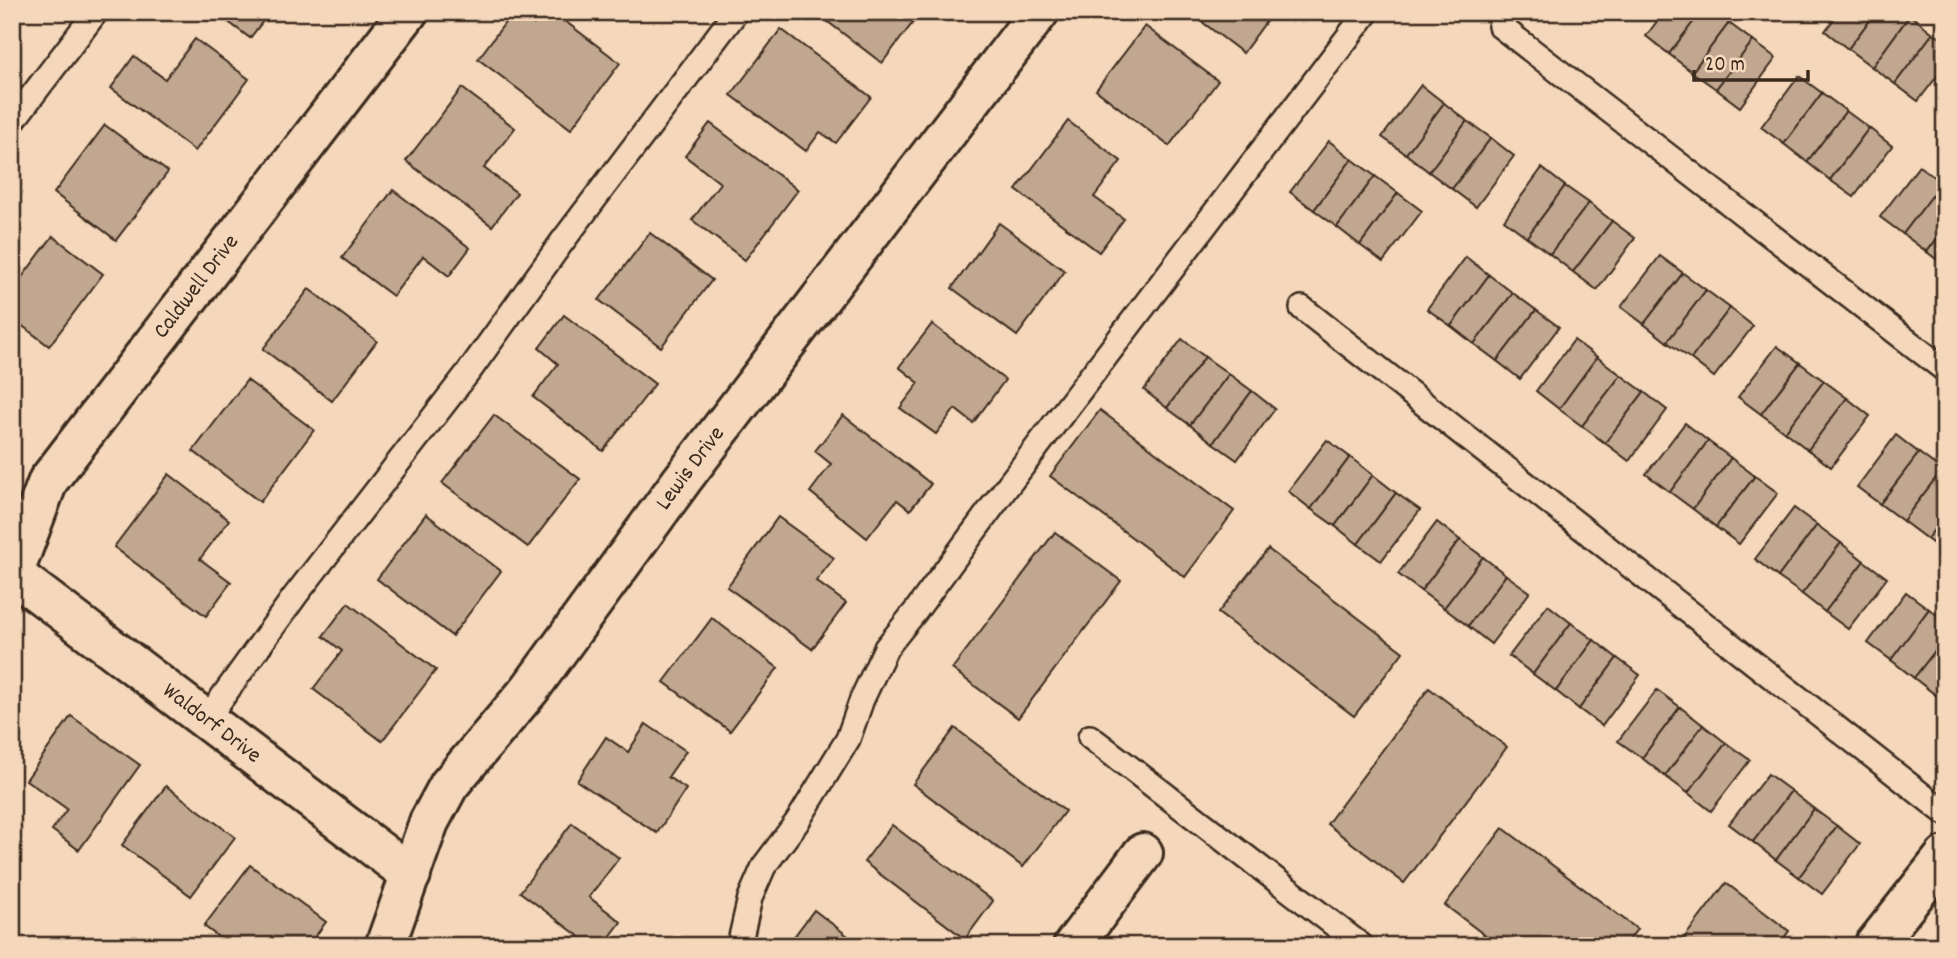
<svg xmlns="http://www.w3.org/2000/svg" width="1957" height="958" font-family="Dekko,sans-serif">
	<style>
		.building { fill: #c1a790; stroke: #3b2a1e; stroke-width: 2 }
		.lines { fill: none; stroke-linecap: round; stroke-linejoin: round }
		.lane-casing { stroke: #3b2a1e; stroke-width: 28 }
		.street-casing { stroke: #3b2a1e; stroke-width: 44 }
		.lane { stroke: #f5d8bb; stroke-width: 23 }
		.street { stroke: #f5d8bb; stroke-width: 38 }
		.labels { text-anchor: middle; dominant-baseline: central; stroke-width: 5; stroke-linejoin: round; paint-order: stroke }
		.street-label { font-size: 23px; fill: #3b2a1e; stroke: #f5d8bb }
	</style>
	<rect width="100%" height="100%" fill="#f5d8bb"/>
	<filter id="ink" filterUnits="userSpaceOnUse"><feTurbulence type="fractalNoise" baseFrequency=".0143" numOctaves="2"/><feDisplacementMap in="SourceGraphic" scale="14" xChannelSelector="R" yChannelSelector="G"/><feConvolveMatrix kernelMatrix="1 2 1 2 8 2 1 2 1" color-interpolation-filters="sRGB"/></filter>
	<g filter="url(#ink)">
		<g class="building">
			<path d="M 215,12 L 270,12 L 250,38 Z"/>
			<path d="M 513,12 L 518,12 L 534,24 L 543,12 L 553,12 L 620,63 L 571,129 L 478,59 Z"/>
			<path d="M 815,12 L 921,12 L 882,63 Z"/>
			<path d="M 1189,12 L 1273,12 L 1243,53 Z"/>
			<path d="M 1664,12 L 1701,12 L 1669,54 L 1646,36 Z"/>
			<path d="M 1701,12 L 1715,12 L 1729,23 L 1692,72 L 1669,54 Z"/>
			<path d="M 1839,12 L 1876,12 L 1848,49 L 1825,31 Z"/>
			<path d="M 1876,12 L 1906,12 L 1910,15 L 1872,67 L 1848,49 Z"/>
			<path d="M 1910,15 L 1933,33 L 1895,84 L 1872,67 Z"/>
			<path d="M 1729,23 L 1753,41 L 1716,89 L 1692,72 Z"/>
			<path d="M 1145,26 L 1218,81 L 1169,146 L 1096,90 Z"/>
			<path d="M 781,29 L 871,97 L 836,143 L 820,132 L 806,151 L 731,95 Z"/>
			<path d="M 1933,33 L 1945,41 L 1945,66 L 1918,101 L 1895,84 Z"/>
			<path d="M 195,39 L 249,79 L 195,151 L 111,88 L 134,56 L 165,79 Z"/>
			<path d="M 1753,41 L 1776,58 L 1740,107 L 1716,89 Z"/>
			<path d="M 1799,76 L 1822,93 L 1784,144 L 1761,127 Z"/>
			<path d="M 1421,85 L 1444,103 L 1406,154 L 1382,137 Z"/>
			<path d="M 462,88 L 515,128 L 484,168 L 517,193 L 492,226 L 406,161 Z"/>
			<path d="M 1822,93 L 1846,111 L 1807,162 L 1784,144 Z"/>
			<path d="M 1444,103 L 1467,121 L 1429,172 L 1406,154 Z"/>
			<path d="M 1846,111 L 1869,128 L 1830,180 L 1807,162 Z"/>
			<path d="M 1068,121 L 1121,161 L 1094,197 L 1124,219 L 1099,252 L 1016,190 Z"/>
			<path d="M 1467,121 L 1491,138 L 1452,189 L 1429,172 Z"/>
			<path d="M 710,123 L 798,190 L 745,260 L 692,220 L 720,183 L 685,156 Z"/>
			<path d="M 105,125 L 168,172 L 116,240 L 54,193 Z"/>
			<path d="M 1869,128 L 1892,146 L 1854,197 L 1830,180 Z"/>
			<path d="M 1491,138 L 1514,156 L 1476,207 L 1452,189 Z"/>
			<path d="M 1329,141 L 1352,159 L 1314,210 L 1290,192 Z"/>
			<path d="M 1352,159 L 1375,176 L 1337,227 L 1314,210 Z"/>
			<path d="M 1919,166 L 1942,183 L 1903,234 L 1880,217 Z"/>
			<path d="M 1542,168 L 1565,186 L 1527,237 L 1504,220 Z"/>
			<path d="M 1375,176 L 1398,193 L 1360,245 L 1337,227 Z"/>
			<path d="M 1942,183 L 1945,185 L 1945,228 L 1927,252 L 1903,234 Z"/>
			<path d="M 1565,186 L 1589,203 L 1550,254 L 1527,237 Z"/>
			<path d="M 393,190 L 470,248 L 449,276 L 423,256 L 393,296 L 342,258 Z"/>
			<path d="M 1398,193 L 1422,211 L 1383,262 L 1360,245 Z"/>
			<path d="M 1589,203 L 1612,221 L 1573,272 L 1550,254 Z"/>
			<path d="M 1612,221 L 1635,238 L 1597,290 L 1573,272 Z"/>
			<path d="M 999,223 L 1065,271 L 1017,336 L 952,288 Z"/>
			<path d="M 1945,228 L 1945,266 L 1927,252 Z"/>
			<path d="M 650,233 L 712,280 L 661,347 L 599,300 Z"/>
			<path d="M 53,236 L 103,274 L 49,346 L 12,318 L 12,269 L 22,277 Z"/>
			<path d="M 1660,256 L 1683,273 L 1644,324 L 1621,307 Z"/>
			<path d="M 1466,257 L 1489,275 L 1451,326 L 1427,309 Z"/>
			<path d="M 1683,273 L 1706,290 L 1667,342 L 1644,324 Z"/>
			<path d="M 1489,275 L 1513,293 L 1474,344 L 1451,326 Z"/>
			<path d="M 309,289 L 377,341 L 332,401 L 263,349 Z"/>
			<path d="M 1706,290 L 1730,308 L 1691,359 L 1667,342 Z"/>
			<path d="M 1513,293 L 1536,310 L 1497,361 L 1474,344 Z"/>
			<path d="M 1730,308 L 1753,326 L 1714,377 L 1691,359 Z"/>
			<path d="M 1536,310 L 1559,327 L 1520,379 L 1497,361 Z"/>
			<path d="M 564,315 L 655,384 L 603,451 L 533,397 L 558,364 L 539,348 Z"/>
			<path d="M 932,324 L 1005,380 L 973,423 L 955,409 L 936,434 L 900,408 L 919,383 L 899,367 Z"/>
			<path d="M 1182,339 L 1205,357 L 1167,408 L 1144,390 Z"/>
			<path d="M 1574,340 L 1597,357 L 1559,409 L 1536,391 Z"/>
			<path d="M 1777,346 L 1800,363 L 1761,414 L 1738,397 Z"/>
			<path d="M 1205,357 L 1229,374 L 1190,425 L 1167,408 Z"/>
			<path d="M 1597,357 L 1621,375 L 1582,426 L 1559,409 Z"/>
			<path d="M 1800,363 L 1824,381 L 1785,432 L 1761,414 Z"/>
			<path d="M 1229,374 L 1252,391 L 1213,443 L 1190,425 Z"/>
			<path d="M 1621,375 L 1644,392 L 1605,443 L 1582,426 Z"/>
			<path d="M 247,380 L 314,430 L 260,502 L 193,451 Z"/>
			<path d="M 1824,381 L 1847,398 L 1808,450 L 1785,432 Z"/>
			<path d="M 1252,391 L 1275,409 L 1237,460 L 1213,443 Z"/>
			<path d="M 1644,392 L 1667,410 L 1629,461 L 1605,443 Z"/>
			<path d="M 1847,398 L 1870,416 L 1831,467 L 1808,450 Z"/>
			<path d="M 1100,410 L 1234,511 L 1185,577 L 1050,476 Z"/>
			<path d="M 494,415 L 580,479 L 528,547 L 442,483 Z"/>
			<path d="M 843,415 L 931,484 L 910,510 L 897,500 L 867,538 L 810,492 L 831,464 L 815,451 Z"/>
			<path d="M 1685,423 L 1708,441 L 1670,492 L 1646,474 Z"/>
			<path d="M 1896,435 L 1919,453 L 1880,504 L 1857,487 Z"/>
			<path d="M 1327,440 L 1350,457 L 1311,509 L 1288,491 Z"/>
			<path d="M 1708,441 L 1731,458 L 1693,509 L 1670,492 Z"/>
			<path d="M 1919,453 L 1942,470 L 1903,521 L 1880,504 Z"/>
			<path d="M 1350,457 L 1373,475 L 1335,526 L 1311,509 Z"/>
			<path d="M 1731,458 L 1755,476 L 1716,527 L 1693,509 Z"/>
			<path d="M 1942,470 L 1945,472 L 1945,516 L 1927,539 L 1903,521 Z"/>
			<path d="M 169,474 L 229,520 L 200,559 L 231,582 L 206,616 L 114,547 Z"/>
			<path d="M 1373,475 L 1396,493 L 1358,544 L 1335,526 Z"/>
			<path d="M 1755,476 L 1778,493 L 1739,544 L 1716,527 Z"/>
			<path d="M 1396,493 L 1420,510 L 1381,561 L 1358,544 Z"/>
			<path d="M 1794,508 L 1817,525 L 1778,577 L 1755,559 Z"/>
			<path d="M 426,514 L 501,571 L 452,636 L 377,579 Z"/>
			<path d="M 1945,516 L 1945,553 L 1927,539 Z"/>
			<path d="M 778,517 L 834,558 L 816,581 L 846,603 L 812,649 L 727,587 Z"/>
			<path d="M 1437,522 L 1460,540 L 1421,591 L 1398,574 Z"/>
			<path d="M 1817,525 L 1841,543 L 1802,594 L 1778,577 Z"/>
			<path d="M 1055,532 L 1121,581 L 1018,718 L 952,669 Z"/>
			<path d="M 1460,540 L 1483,557 L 1444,608 L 1421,591 Z"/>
			<path d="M 1841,543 L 1864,561 L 1825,612 L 1802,594 Z"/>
			<path d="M 1268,549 L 1403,652 L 1354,716 L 1218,613 Z"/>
			<path d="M 1483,557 L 1506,575 L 1468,626 L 1444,608 Z"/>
			<path d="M 1864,561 L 1887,578 L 1848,629 L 1825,612 Z"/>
			<path d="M 1506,575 L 1530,592 L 1491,644 L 1468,626 Z"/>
			<path d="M 1906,592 L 1929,609 L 1891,660 L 1868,643 Z"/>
			<path d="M 348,603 L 436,670 L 382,741 L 313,689 L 342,651 L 323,636 Z"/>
			<path d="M 1548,605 L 1571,623 L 1533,674 L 1509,656 Z"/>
			<path d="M 1929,609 L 1945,621 L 1945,638 L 1914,678 L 1891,660 Z"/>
			<path d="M 712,618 L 778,668 L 730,731 L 664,682 Z"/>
			<path d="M 1571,623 L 1594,640 L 1556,691 L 1533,674 Z"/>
			<path d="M 1945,638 L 1945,686 L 1937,696 L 1914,678 Z"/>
			<path d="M 1594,640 L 1617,658 L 1579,709 L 1556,691 Z"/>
			<path d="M 1617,658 L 1640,675 L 1602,726 L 1579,709 Z"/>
			<path d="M 1429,688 L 1507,747 L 1404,883 L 1327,824 Z"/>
			<path d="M 1657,690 L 1680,707 L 1642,758 L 1618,741 Z"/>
			<path d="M 1680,707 L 1703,725 L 1665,776 L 1642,758 Z"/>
			<path d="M 71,716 L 140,765 L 79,850 L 52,830 L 67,809 L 26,780 Z"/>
			<path d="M 646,724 L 686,751 L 668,777 L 686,789 L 657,833 L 577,781 L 606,737 L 628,752 Z"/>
			<path d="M 1703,725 L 1726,743 L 1688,793 L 1665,776 Z"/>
			<path d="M 955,728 L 1065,811 L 1023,867 L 913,784 Z"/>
			<path d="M 1726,743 L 1750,760 L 1711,811 L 1688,793 Z"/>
			<path d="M 1768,774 L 1791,791 L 1753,842 L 1729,824 Z"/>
			<path d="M 166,786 L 235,837 L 191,896 L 122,845 Z"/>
			<path d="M 1791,791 L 1814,809 L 1776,860 L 1753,842 Z"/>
			<path d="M 1814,809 L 1837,826 L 1799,877 L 1776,860 Z"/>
			<path d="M 572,823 L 619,858 L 589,897 L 621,922 L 603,946 L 592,946 L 520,892 Z"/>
			<path d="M 892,825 L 993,901 L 965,939 L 864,862 Z"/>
			<path d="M 1837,826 L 1860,844 L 1822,894 L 1799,877 Z"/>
			<path d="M 1503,828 L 1637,929 L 1625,946 L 1499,946 L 1445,905 Z"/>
			<path d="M 250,865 L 326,922 L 308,946 L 230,946 L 204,926 Z"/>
			<path d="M 1726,883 L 1789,931 L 1778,946 L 1678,946 Z"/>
			<path d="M 814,910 L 861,946 L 787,946 Z"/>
		</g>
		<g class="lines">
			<defs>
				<g id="lane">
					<path d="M 1500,26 L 1945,370"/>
					<path d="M 12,122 L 96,12"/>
					<path d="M 1302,308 L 1945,813"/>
					<path d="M 206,720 L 295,596 L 470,370 L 562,242 L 736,12"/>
					<path d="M 1090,737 L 1362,946"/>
					<path d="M 739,946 L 750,898 L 764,866 L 797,822 L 848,739 L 862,699 L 886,648 L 915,612 L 1006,488 L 1367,12"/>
				</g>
				<g id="street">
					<path id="s1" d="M 12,573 L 411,875"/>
					<path id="s2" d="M 12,578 L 48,481 L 408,12"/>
					<path id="s3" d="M 385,946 L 429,822 L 449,785 L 530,689 L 682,480 L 1039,12"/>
					<path d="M 1073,946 L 1143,853"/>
					<path d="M 1874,946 L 1945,856"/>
				</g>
			</defs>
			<use href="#lane" class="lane-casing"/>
			<use href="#street" class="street-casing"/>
			<use href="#lane" class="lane"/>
			<use href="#street" class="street"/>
		</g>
	</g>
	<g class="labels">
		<g class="street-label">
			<text stroke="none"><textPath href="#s2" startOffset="348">Caldwell Drive</textPath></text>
			<text stroke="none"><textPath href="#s3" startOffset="572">Lewis Drive</textPath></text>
			<text stroke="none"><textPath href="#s1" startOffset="250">Waldorf Drive</textPath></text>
		</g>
	</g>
	<rect width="1957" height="958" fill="none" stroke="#f5d8bb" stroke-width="42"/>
	<rect x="21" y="21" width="1915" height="916" fill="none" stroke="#3b2a1e" stroke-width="2.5" filter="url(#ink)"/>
	<path d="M1694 70v10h114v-10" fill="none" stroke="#3b2a1e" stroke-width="3.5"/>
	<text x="1705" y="70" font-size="21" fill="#3b2a1e" stroke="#f5d8bb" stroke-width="5" paint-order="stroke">20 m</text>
</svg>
